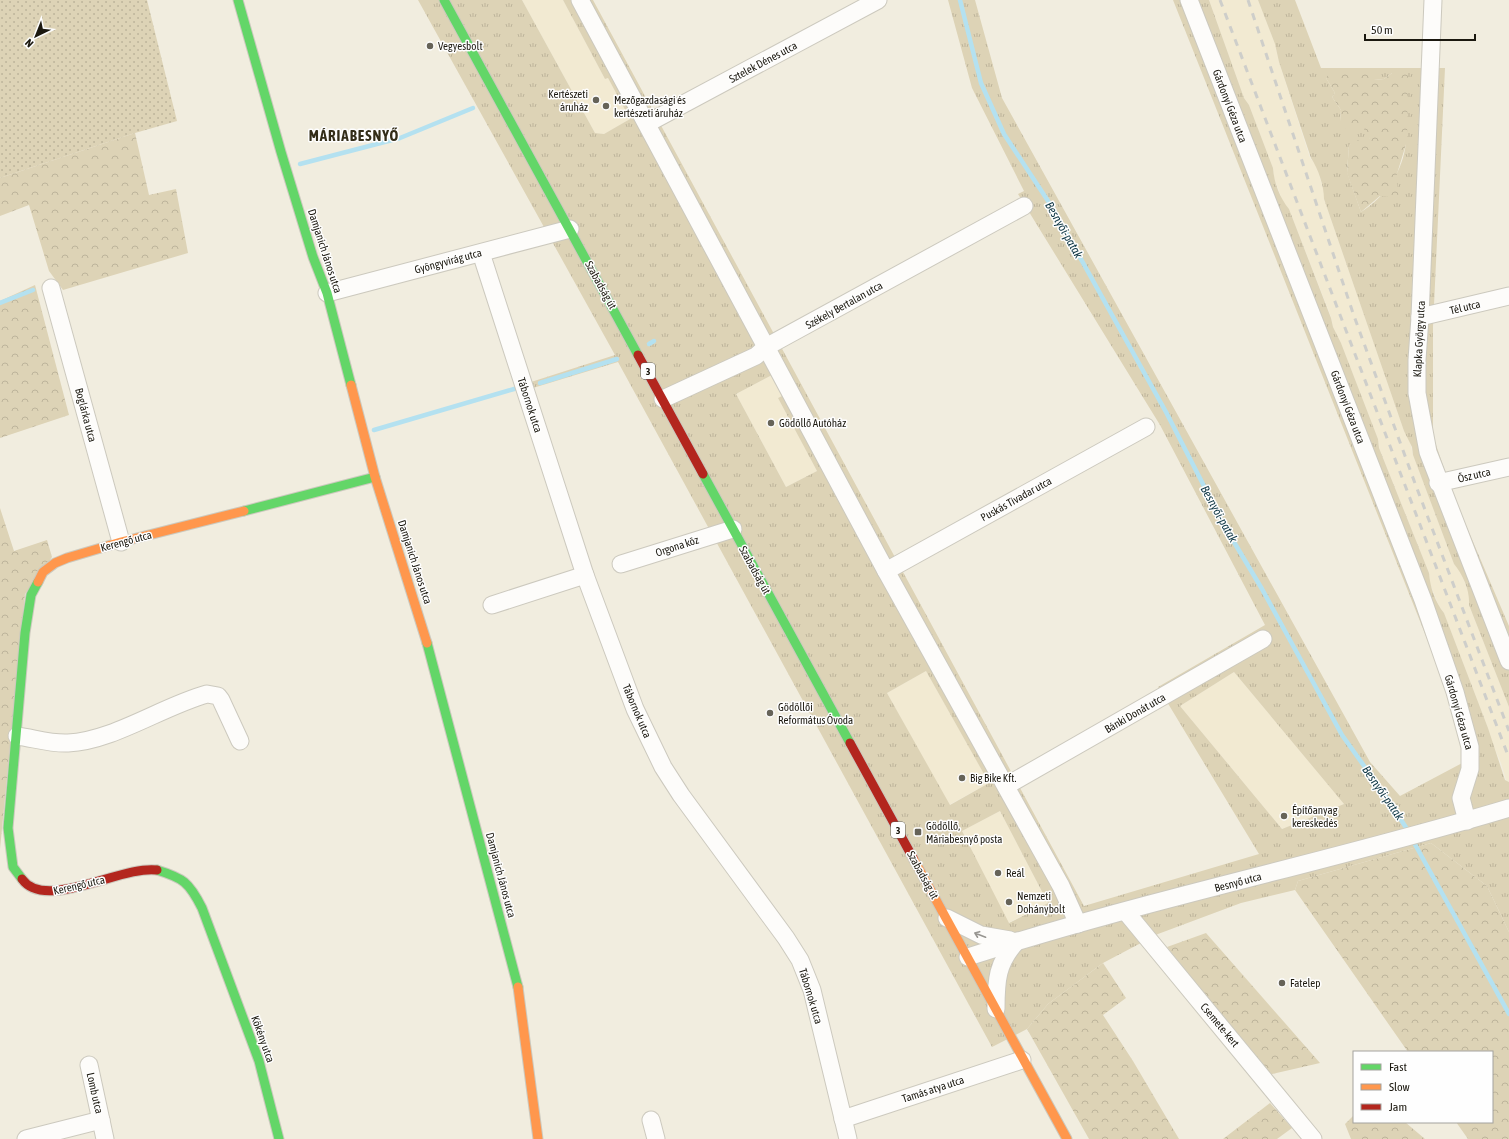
<svg xmlns="http://www.w3.org/2000/svg" width="1509" height="1139" font-family="'Asap Condensed',sans-serif">
	<style>
		.built { fill: #f2ead2 }
		.grass { fill: url(#grass-tufts); fill-rule: evenodd }
		.forest { fill: url(#forest-crowns) }
		.park { fill: url(#park-dots) }
		.lines { fill: none; stroke-linecap: round; stroke-linejoin: round }
		.stream { stroke: #b4e1f0; stroke-width: 4.5 }
		.street-casing { stroke: #ccc9be; stroke-width: 19 }
		.fast-casing { stroke: #ccc9be; stroke-width: 11 }
		.slow-casing { stroke: #ccc9be; stroke-width: 11 }
		.jam-casing { stroke: #ccc9be; stroke-width: 11 }
		.street { stroke: #fdfcfa; stroke-width: 17 }
		.fast { stroke: #63d668; stroke-width: 9 }
		.slow { stroke: #ff974d; stroke-width: 9 }
		.jam { stroke: #b3261e; stroke-width: 9 }
		.rail { stroke: #cececa; stroke-width: 3; stroke-dasharray: 7 7; stroke-linecap: butt }
		.oneway { stroke: #979590 }
		.poi-dot { fill: #666358; stroke: #fefefe; stroke-width: 1.5 }
		.labels { text-anchor: middle; dominant-baseline: central; stroke-width: 3; stroke-linejoin: round; paint-order: stroke }
		.shield { fill: #fefefe; stroke: #5f5d57; stroke-width: 1 }
		.shield-label { font-size: 10px; font-weight: bold; fill: #1b180f }
		.poi-label { font-size: 11px; fill: #1b180f; stroke: #fefefe; text-anchor: start }
		.street-label { font-size: 11px; fill: #1b180f; stroke: #fefefe }
		.water-label { font-size: 12px; font-style: italic; fill: #0e3644; stroke: #fefefe }
		.district-label { font-size: 15px; font-weight: bold; letter-spacing: 1px; fill: #332d18; stroke: #fefefe }
	</style>
	<defs>
		<pattern id="grass-tufts" width="24" height="20" patternUnits="userSpaceOnUse"><rect width="24" height="20" fill="#ddd3b6"/><path d="M3 7l-1-3M5 7V3M7 7l1-3M15 17l-1-3M17 17v-4M19 17l1-3" fill="none" stroke="#bdb49b"/></pattern>
		<pattern id="forest-crowns" width="20" height="18" patternUnits="userSpaceOnUse"><rect width="20" height="18" fill="#ddd3b6"/><path d="M2 6a3 3 0 1 1 6 0M12 15a3 3 0 1 1 6 0" fill="none" stroke="#bdb49b"/></pattern>
		<pattern id="park-dots" width="8" height="8" patternUnits="userSpaceOnUse"><rect width="8" height="8" fill="#ddd3b6"/><path d="M2 2h.1M6 6h.1" fill="none" stroke="#bdb49b" stroke-width="1.8" stroke-linecap="round"/></pattern>
	</defs>
	<rect width="100%" height="100%" fill="#f1eddf"/>
	<g class="built">
		<path d="M 522,0 L 563,0 L 605,79 L 608,78 L 630,119 L 604,134 L 595,133 Z"/>
		<path d="M 1209,0 L 1258,0 L 1275,44 L 1279,62 L 1310,158 L 1316,165 L 1324,191 L 1324,199 L 1404,431 L 1409,438 L 1413,455 L 1454,564 L 1460,571 L 1470,595 L 1469,605 L 1509,707 L 1509,782 L 1506,780 L 1501,763 L 1493,745 L 1488,728 L 1444,613 L 1439,606 L 1429,581 L 1429,573 L 1379,448 L 1378,439 L 1341,343 L 1333,327 L 1331,317 L 1289,209 L 1283,202 L 1274,178 L 1273,168 L 1249,105 L 1244,98 Z"/>
		<path d="M 772,375 L 782,396 L 778,398 L 817,471 L 786,487 L 736,394 Z"/>
		<path d="M 926,671 L 989,783 L 949,805 L 887,693 Z"/>
		<path d="M 1234,672 L 1344,804 L 1282,829 L 1180,706 Z"/>
		<path d="M 1000,811 L 1048,903 L 1008,923 L 962,831 Z"/>
	</g>
	<g class="grass">
		<path d="M 418,0 L 522,0 L 595,133 L 604,134 L 630,119 L 608,78 L 605,79 L 563,0 L 593,0 L 1084,906 L 1259,854 L 1158,687 L 1265,625 L 1160,425 L 1018,194 L 1024,191 L 972,88 L 948,0 L 975,0 L 1002,98 L 1370,762 L 1400,796 L 1466,761 L 1439,669 L 1173,0 L 1209,0 L 1244,98 L 1249,105 L 1273,168 C 1274,183 1280,198 1289,209 L 1331,318 L 1333,327 L 1341,343 L 1378,439 L 1379,448 L 1429,573 C 1430,587 1435,602 1444,613 L 1488,728 L 1505,780 L 1509,782 L 1509,932 L 1487,886 L 1431,843 L 1298,881 L 1295,890 L 1241,903 L 1158,934 L 1103,963 L 1048,1004 L 1027,1029 L 992,1047 L 618,362 L 533,388 L 531,382 L 615,355 ZM 772,375 L 782,396 L 778,398 L 817,471 L 786,487 L 736,394 ZM 926,671 L 989,783 L 950,805 L 887,693 ZM 1234,672 L 1344,804 L 1282,829 L 1180,706 ZM 1000,811 L 1048,903 L 1009,923 L 962,831 Z"/>
		<path d="M 1258,0 L 1295,0 L 1321,68 L 1445,68 L 1433,327 L 1433,436 L 1453,495 L 1509,626 L 1509,707 L 1469,605 C 1470,590 1463,575 1454,564 L 1413,455 L 1412,447 L 1404,431 L 1324,199 C 1324,185 1318,169 1311,158 L 1279,62 L 1275,44 ZM 1392,73 C 1395,87 1408,131 1406,142 C 1403,172 1386,196 1361,212 L 1347,172 L 1349,145 L 1370,139 L 1366,121 L 1340,121 L 1341,110 L 1332,97 L 1335,93 L 1326,78 L 1374,80 L 1384,79 Z"/>
	</g>
	<g class="forest">
		<path d="M 1332,70 L 1367,71 L 1374,80 L 1384,79 L 1392,73 L 1408,74 L 1407,141 L 1396,177 L 1399,198 L 1380,196 L 1361,212 L 1347,173 L 1349,145 L 1362,138 L 1370,139 L 1364,130 L 1366,122 L 1356,130 L 1345,128 L 1340,121 L 1341,110 L 1332,97 L 1335,93 L 1326,78 Z"/>
		<path d="M 135,133 L 149,195 L 176,189 L 188,253 L 63,290 L 49,271 L 29,205 L 0,216 L 0,178 Z"/>
		<path d="M 35,285 L 69,415 L 0,438 L 0,301 Z"/>
		<path d="M 0,508 L 14,551 L 47,540 L 52,557 L 25,594 L 0,849 Z"/>
		<path d="M 1431,843 L 1487,886 L 1509,932 L 1509,1139 L 1468,1139 L 1456,1122 L 1492,1122 L 1492,1052 L 1408,1052 L 1295,890 L 1298,881 Z"/>
		<path d="M 1206,933 L 1320,1063 L 1268,1075 L 1167,947 Z"/>
		<path d="M 1103,963 L 1126,998 L 1103,1015 L 1133,1061 L 1179,1139 L 1089,1139 L 1027,1029 L 1048,1004 Z"/>
		<path d="M 1270,1103 L 1292,1128 L 1277,1139 L 1223,1139 Z"/>
		<path d="M 1354,1115 L 1354,1122 L 1405,1122 L 1425,1139 L 1351,1139 L 1345,1124 Z"/>
	</g>
	<path class="park" d="M 0,0 L 147,0 L 177,121 L 135,133 L 0,178 Z"/>
	<g class="lines">
		<g class="stream">
			<path d="M 960,0 L 981,83 L 1004,134 L 1052,207 L 1166,412 L 1225,527 L 1262,589 L 1342,735 L 1382,791 L 1409,832"/>
			<path d="M 300,164 L 400,138 L 473,108"/>
			<path d="M 0,303 L 33,290"/>
			<path d="M 649,344 L 654,341"/>
			<path d="M 540,383 L 617,359"/>
			<path d="M 374,430 L 514,389"/>
			<path d="M 1412,839 L 1509,1014"/>
		</g>
		<defs>
			<g id="street">
				<path d="M 580,0 L 886,571 L 1061,886 L 1078,924"/>
				<path d="M 1189,0 L 1423,600 L 1455,692 L 1470,747 L 1470,769 L 1461,798 L 1467,821"/>
				<path d="M 1433,0 L 1420,317 L 1417,360 L 1417,393 L 1428,452 L 1509,661"/>
				<path d="M 648,123 L 878,0"/>
				<path d="M 481,253 L 585,575 L 635,709 L 663,767 L 681,795 L 786,938 L 800,960 L 812,990 L 848,1139"/>
				<path d="M 51,288 L 121,542"/>
				<path d="M 327,293 L 570,229"/>
				<path d="M 1420,317 L 1509,296"/>
				<path d="M 663,399 L 756,356 L 766,347 L 1024,206"/>
				<path d="M 1438,483 L 1509,467"/>
				<path d="M 621,564 L 733,529"/>
				<path d="M 886,571 L 1146,427"/>
				<path d="M 492,605 L 585,575"/>
				<path d="M 17,736 C 33,738 51,744 68,743 C 113,741 163,706 207,694 L 218,696 L 221,700 L 240,741"/>
				<path d="M 1006,786 L 1263,639"/>
				<path d="M 1126,912 L 1313,1139"/>
				<path d="M 947,918 L 981,935 L 1010,940"/>
				<path d="M 968,957 C 1146,899 1330,862 1509,808"/>
				<path d="M 996,1009 C 996,980 997,963 1017,941"/>
				<path d="M 89,1065 L 105,1139"/>
				<path d="M 843,1119 L 1022,1060"/>
				<path d="M 651,1120 L 656,1139"/>
				<path d="M 26,1139 L 101,1120"/>
			</g>
			<g id="fast">
				<path d="M 238,0 L 281,152 L 313,257 L 327,293 L 351,385"/>
				<path d="M 444,0 L 638,355"/>
				<path d="M 703,474 L 850,743"/>
				<path d="M 244,511 L 375,477"/>
				<path d="M 427,643 L 518,987"/>
				<path d="M 157,870 C 183,878 189,882 202,908 L 259,1061 L 279,1139"/>
				<path d="M 22,879 L 13,867 L 8,828 L 25,633 L 31,595 L 38,582"/>
			</g>
			<g id="slow">
				<path d="M 351,385 L 375,477 L 427,643"/>
				<path d="M 38,582 L 43,572 L 55,563 L 67,558 L 121,542 L 244,511"/>
				<path d="M 913,858 L 1067,1139"/>
				<path d="M 518,987 L 538,1139"/>
			</g>
			<g id="jam">
				<path d="M 638,355 L 703,474"/>
				<path d="M 850,743 L 913,858"/>
				<path d="M 22,879 C 45,912 122,865 157,870"/>
			</g>
		</defs>
		<use href="#street" class="street-casing"/>
		<use href="#fast" class="fast-casing"/>
		<use href="#slow" class="slow-casing"/>
		<use href="#jam" class="jam-casing"/>
		<use href="#street" class="street"/>
		<use href="#fast" class="fast"/>
		<use href="#slow" class="slow"/>
		<use href="#jam" class="jam"/>
		<g class="rail">
			<path d="M 1220,0 L 1509,758"/>
			<path d="M 1248,0 L 1354,316 L 1416,486 L 1509,731"/>
		</g>
	</g>
	<defs><path id="oneway-shaft" d="M-6 0H5M1.5-3L5.5 0L1.5 3" fill="none" stroke-width="1.6" stroke-linecap="round" stroke-linejoin="round"/></defs>
	<use class="oneway" href="#oneway-shaft" transform="translate(980 935) rotate(-159)"/>
	<g class="poi-dot">
		<circle cx="430" cy="46" r="4"/>
		<circle cx="596" cy="100" r="4"/>
		<circle cx="606" cy="106" r="4"/>
		<circle cx="771" cy="423" r="4"/>
		<circle cx="770" cy="713" r="4"/>
		<circle cx="962" cy="778" r="4"/>
		<circle cx="1284" cy="816" r="4"/>
		<rect x="914" y="828" width="8" height="8" rx="2"/>
		<circle cx="998" cy="873" r="4"/>
		<circle cx="1009" cy="902" r="4"/>
		<circle cx="1282" cy="983" r="4"/>
	</g>
	<g class="labels">
		<g class="shield">
			<rect x="641" y="363" width="14" height="16" rx="3"/>
			<rect x="891" y="822" width="14" height="16" rx="3"/>
		</g>
		<g class="shield-label">
			<text x="648" y="371">3</text>
			<text x="898" y="830">3</text>
		</g>
		<g class="poi-label">
			<text x="438" y="46">Vegyesbolt</text>
			<text x="588" y="94" text-anchor="end">Kertészeti<tspan x="588" dy="13">áruház</tspan></text>
			<text x="614" y="100">Mezőgazdasági és<tspan x="614" dy="13">kertészeti áruház</tspan></text>
			<text x="779" y="423">Gödöllő Autóház</text>
			<text x="778" y="707">Gödöllői<tspan x="778" dy="13">Református Óvoda</tspan></text>
			<text x="970" y="778">Big Bike Kft.</text>
			<text x="1292" y="810">Építőanyag<tspan x="1292" dy="13">kereskedés</tspan></text>
			<text x="926" y="826">Gödöllő,<tspan x="926" dy="13">Máriabesnyő posta</tspan></text>
			<text x="1006" y="873">Reál</text>
			<text x="1017" y="896">Nemzeti<tspan x="1017" dy="13">Dohánybolt</tspan></text>
			<text x="1290" y="983">Fatelep</text>
		</g>
		<g class="street-label">
			<text transform="translate(763 62) rotate(-28)">Sztelek Dénes utca</text>
			<text transform="translate(1230 106) rotate(69)">Gárdonyi Géza utca</text>
			<text transform="translate(325 251) rotate(72)">Damjanich János utca</text>
			<text transform="translate(448 261) rotate(-15)">Gyöngyvirág utca</text>
			<text transform="translate(601 285) rotate(61)">Szabadság út</text>
			<text transform="translate(844 305) rotate(-29)">Székely Bertalan utca</text>
			<text transform="translate(1465 307) rotate(-13)">Tél utca</text>
			<text transform="translate(1419 339) rotate(-87)">Klapka György utca</text>
			<text transform="translate(530 405) rotate(72)">Tábornok utca</text>
			<text transform="translate(1348 407) rotate(69)">Gárdonyi Géza utca</text>
			<text transform="translate(86 415) rotate(75)">Boglárka utca</text>
			<text transform="translate(1474 475) rotate(-13)">Ősz utca</text>
			<text transform="translate(1016 499) rotate(-29)">Puskás Tivadar utca</text>
			<text transform="translate(126 541) rotate(-15)">Kerengő utca</text>
			<text transform="translate(677 546) rotate(-18)">Orgona köz</text>
			<text transform="translate(415 562) rotate(72)">Damjanich János utca</text>
			<text transform="translate(755 570) rotate(61)">Szabadság út</text>
			<text transform="translate(637 711) rotate(67)">Tábornok utca</text>
			<text transform="translate(1459 712) rotate(74)">Gárdonyi Géza utca</text>
			<text transform="translate(1135 713) rotate(-30)">Bánki Donát utca</text>
			<text transform="translate(501 875) rotate(75)">Damjanich János utca</text>
			<text transform="translate(923 875) rotate(61)">Szabadság út</text>
			<text transform="translate(1238 882) rotate(-15)">Besnyő utca</text>
			<text transform="translate(79 885) rotate(-13)">Kerengő utca</text>
			<text transform="translate(811 996) rotate(73)">Tábornok utca</text>
			<text transform="translate(1220 1025) rotate(50)">Csemete-kert</text>
			<text transform="translate(263 1039) rotate(70)">Kökény utca</text>
			<text transform="translate(933 1089) rotate(-18)">Tamás atya utca</text>
			<text transform="translate(95 1093) rotate(77)">Lomb utca</text>
		</g>
		<g class="water-label">
			<text transform="translate(1064 230) rotate(60)">Besnyői-patak</text>
			<text transform="translate(1219 514) rotate(61)">Besnyői-patak</text>
			<text transform="translate(1383 793) rotate(55)">Besnyői-patak</text>
		</g>
		<g class="district-label">
			<text x="354" y="135">MÁRIABESNYŐ</text>
		</g>
	</g>
	<rect x="1353" y="1051" width="140" height="72" fill="#fefefe" stroke="#a3a29e"/>
	<rect x="1361" y="1064" width="20" height="6" fill="#63d668" stroke="#a3a29e"/>
	<text x="1389" y="1071" font-size="12" fill="#1b180f">Fast</text>
	<rect x="1361" y="1084" width="20" height="6" fill="#ff974d" stroke="#a3a29e"/>
	<text x="1389" y="1091" font-size="12" fill="#1b180f">Slow</text>
	<rect x="1361" y="1104" width="20" height="6" fill="#b3261e" stroke="#a3a29e"/>
	<text x="1389" y="1111" font-size="12" fill="#1b180f">Jam</text>
	<g transform="translate(36 36) rotate(223)" stroke="#fefefe" stroke-width="3" paint-order="stroke">
	<path d="M0-3L7 15L0 10L-7 15Z" fill="#1b180f"/>
	<text y="-6" font-size="11" font-weight="bold" text-anchor="middle" fill="#1b180f">N</text>
	</g>
	<path d="M1365 34v6h110v-6" fill="none" stroke="#1b180f" stroke-width="2"/>
	<text x="1371" y="34" font-size="12" fill="#1b180f" stroke="#fefefe" stroke-width="3" paint-order="stroke">50 m</text>
</svg>
